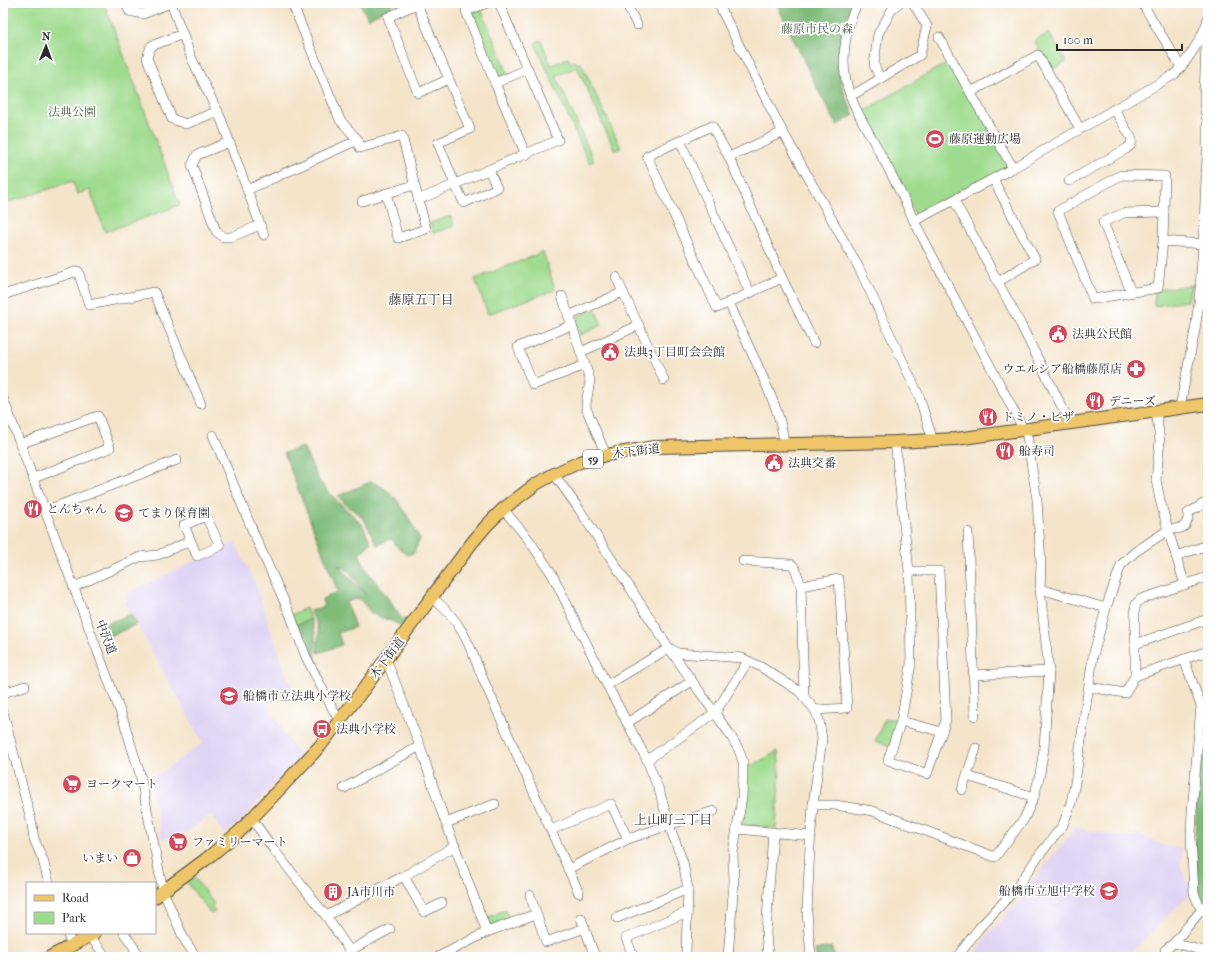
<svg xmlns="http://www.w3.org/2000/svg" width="1211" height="960" font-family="'IM FELL French Canon','Noto Serif JP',serif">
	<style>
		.built { fill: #e0d4f4 }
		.green { fill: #9fdb8e; stroke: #65835c }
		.forest { fill: #7fbb79; stroke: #557352; fill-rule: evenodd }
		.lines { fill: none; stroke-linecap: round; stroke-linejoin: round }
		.minor-casing { stroke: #494743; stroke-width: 10 }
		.major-casing { stroke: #494743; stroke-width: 14 }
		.minor { stroke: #fff; stroke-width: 9 }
		.major { stroke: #eec569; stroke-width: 12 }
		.labels { text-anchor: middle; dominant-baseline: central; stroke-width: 3.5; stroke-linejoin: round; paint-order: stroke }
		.shield { fill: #fff; stroke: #6b6b6b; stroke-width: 1 }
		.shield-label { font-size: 11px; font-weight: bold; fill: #2b2b2b }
		.park-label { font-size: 12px; fill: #4e6049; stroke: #fff }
		.poi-label { font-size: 12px; fill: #2b2b2b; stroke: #fff; text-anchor: start }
		.street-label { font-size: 12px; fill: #2b2b2b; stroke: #fff }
		.neighbourhood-label { font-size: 13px; fill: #2b2b2b; stroke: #fff }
	</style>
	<rect width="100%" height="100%" fill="#fff"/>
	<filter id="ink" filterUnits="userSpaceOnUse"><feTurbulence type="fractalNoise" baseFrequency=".025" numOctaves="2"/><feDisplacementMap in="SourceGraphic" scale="8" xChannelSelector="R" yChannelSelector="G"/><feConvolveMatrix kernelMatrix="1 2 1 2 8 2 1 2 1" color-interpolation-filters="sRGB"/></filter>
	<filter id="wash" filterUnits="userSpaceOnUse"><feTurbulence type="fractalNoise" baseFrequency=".012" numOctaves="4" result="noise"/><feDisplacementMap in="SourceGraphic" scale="16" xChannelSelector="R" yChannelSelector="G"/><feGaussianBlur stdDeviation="0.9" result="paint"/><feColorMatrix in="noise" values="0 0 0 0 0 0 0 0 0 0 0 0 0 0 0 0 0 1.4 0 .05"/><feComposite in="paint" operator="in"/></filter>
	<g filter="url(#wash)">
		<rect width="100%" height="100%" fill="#f4e4ca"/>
		<g class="built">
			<path d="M 235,542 L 255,583 L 285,672 L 293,689 L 268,703 L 271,710 L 287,739 L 301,756 L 239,822 L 224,834 L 211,815 L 190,830 L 162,840 L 150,780 L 203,743 L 124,601 L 129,599 L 126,594 Z"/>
			<path d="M 1072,827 L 1131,838 L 1135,836 L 1136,833 L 1163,845 L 1182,849 L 1181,867 L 1190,887 L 1190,894 L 1126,957 L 974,957 L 988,934 L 1024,896 L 1035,878 L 1072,832 Z"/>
		</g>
		<g class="green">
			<path d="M 3,3 L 104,3 L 180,205 L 105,232 L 90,190 L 77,194 L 73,181 L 3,204 Z"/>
			<path d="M 481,9 L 508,73 L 499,77 L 496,74 L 473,16 L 474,12 Z"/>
			<path d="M 1049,33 L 1066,62 L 1050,71 L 1036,44 L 1036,40 Z"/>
			<path d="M 541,40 L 551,65 L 568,58 L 570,63 L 575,61 L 577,64 L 581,63 L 621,148 L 615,151 L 577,67 L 556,76 L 594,161 L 589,163 L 535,43 Z"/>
			<path d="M 951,62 L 1010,166 L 916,216 L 862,112 L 936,69 Z"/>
			<path d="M 451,216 L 454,226 L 433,233 L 430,223 Z"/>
			<path d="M 543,252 L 555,290 L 488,314 L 475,279 Z"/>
			<path d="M 1191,285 L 1188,301 L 1154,306 L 1155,290 Z"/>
			<path d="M 595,309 L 602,325 L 580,335 L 576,323 L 578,316 Z"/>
			<path d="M 306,608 L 311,619 L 296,625 L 291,615 Z"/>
			<path d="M 885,719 L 900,719 L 890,746 L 875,741 Z"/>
			<path d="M 778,751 L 780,772 L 776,828 L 745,825 L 741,820 L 748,768 Z"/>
			<path d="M 193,876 L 214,904 L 211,906 L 215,912 L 211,914 L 186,881 Z"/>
			<path d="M 505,910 L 509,919 L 491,925 L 486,924 L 485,919 Z"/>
		</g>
		<g class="forest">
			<path d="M 360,3 L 396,3 L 368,19 Z"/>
			<path d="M 776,3 L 852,3 C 842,28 836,56 841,83 C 844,94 849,105 854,115 L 837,125 L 820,94 Z"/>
			<path d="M 303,447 L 319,481 L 336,500 L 362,524 L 371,543 L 359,554 L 368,572 L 385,594 L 401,618 L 407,620 L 401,626 L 394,622 L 372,614 L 359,598 L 346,602 L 355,627 L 338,633 L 342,645 L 318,653 L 317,644 L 319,634 L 317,624 L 310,611 L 324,606 L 322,599 L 338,592 L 284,453 ZM 338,565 L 349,571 L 366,595 Z"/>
			<path d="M 370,482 C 396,488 408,518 420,539 L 414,553 L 407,555 L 398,548 L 392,539 L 377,545 L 365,521 L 358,513 L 349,508 L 338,496 Z"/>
			<path d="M 131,614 L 137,624 L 103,639 L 98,627 Z"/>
			<path d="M 311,619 L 315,633 L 315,656 L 323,674 L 319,676 L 296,625 Z"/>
			<path d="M 1208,705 L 1208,908 L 1205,906 L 1198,894 L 1195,836 L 1196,811 L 1203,718 Z"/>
			<path d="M 831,947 L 835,957 L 816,957 L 815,950 Z"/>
		</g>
	</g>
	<g filter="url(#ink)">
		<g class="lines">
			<defs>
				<g id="minor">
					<path d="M 126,3 L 129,11 L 143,14 L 170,3"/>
					<path d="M 171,3 L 191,57 L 221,119 L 264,235"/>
					<path d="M 292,3 L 340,120 L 358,140 L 360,148 L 402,136 L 426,229 L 398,238 L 386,193"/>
					<path d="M 487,3 L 466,11 L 495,83 L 526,155"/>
					<path d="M 626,3 L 637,25"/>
					<path d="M 718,3 L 779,125 L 859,268 L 919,396 L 933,441"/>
					<path d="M 1142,3 L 1181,67"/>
					<path d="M 183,34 L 151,46 L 147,58 L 172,119 L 186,124 L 218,111"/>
					<path d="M 939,37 L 1013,168 L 1175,74 C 1187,61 1205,35 1208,18"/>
					<path d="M 880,78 L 874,65 L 878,34 L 893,8 L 899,3"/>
					<path d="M 449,79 L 418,93 L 388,17 L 417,4 L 470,129 L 438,143 L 455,184 L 464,203 L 497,188 L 489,170"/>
					<path d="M 495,83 L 528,69"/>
					<path d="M 971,92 L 1038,55 L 1080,129"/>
					<path d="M 851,96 L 920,55 L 927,26 L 913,3"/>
					<path d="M 680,141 L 750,293"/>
					<path d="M 229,142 L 197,155 L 192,165 L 216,231 L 223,237 L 231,237 L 260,225"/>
					<path d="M 729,157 L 782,278 L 717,308 L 647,156 L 712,126 L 729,157 L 783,132"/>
					<path d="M 993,179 L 1035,259 L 998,282"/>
					<path d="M 1069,181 L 1126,149 L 1131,145 L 1132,139 L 1114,109"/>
					<path d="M 247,190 L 358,140"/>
					<path d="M 418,200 L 558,140 L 499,3"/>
					<path d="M 954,200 L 1013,168"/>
					<path d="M 362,201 L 414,185"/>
					<path d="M 914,221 L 954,200 L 1021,325 L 1070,423"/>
					<path d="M 1163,241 L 1158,288 L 1093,299 L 1058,211 L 1121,175 L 1165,176 L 1163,241 L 1203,244"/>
					<path d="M 616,277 L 664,380"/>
					<path d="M 782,278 L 814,343"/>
					<path d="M 1131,292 L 1103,222 L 1124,213 L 1164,212"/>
					<path d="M 3,295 L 78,271 L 89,305 L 154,292 L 201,404"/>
					<path d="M 562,296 L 590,380 L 586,404 L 586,408 L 606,455"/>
					<path d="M 729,302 C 738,324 748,345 758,366 C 769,392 782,417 784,444"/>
					<path d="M 568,316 L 623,292"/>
					<path d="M 572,325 L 518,347 L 533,385 L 585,365"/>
					<path d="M 581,352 L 639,325"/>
					<path d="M 3,398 L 123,719 L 140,774 L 163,891 L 184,939 L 196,957"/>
					<path d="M 1180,407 L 1195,330 L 1199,302 L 1203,244 L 1207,157 L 1207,120 L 1204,105 L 1204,96 L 1206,44 L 1205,29"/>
					<path d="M 1156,411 L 1160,441 L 1156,480 L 1160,500 L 1168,530 L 1185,585"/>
					<path d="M 213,435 L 254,534 L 290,614 L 306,657 L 339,721"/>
					<path d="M 895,442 L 909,571 L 911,664 L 901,721 L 888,760 L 927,774 L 946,720 L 939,571 L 909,571"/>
					<path d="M 20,444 L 98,416 L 110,448 L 34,478"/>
					<path d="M 554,474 L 579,509 L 669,648 L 678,653 L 742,658 L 761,667 L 799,691 L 815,710 L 819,720 L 822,739 L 813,805 L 810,846 L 807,913 L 811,957"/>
					<path d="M 503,509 L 529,540 L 552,574 L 607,685 L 647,760 L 660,793 L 669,825 L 628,839 L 568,869"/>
					<path d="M 45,511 L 177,460"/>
					<path d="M 206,516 L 220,546 L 197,556 L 184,525 Z"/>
					<path d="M 968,532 L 975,716"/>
					<path d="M 1176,556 L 1208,545"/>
					<path d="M 743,561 L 791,564 L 795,568 L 801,586"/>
					<path d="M 74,587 L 140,557 L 158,555 L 190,541"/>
					<path d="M 1040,589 L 1106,608"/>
					<path d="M 432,598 C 461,619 470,646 483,679 L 579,893"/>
					<path d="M 1135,644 L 1208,619"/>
					<path d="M 386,659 L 420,746 L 441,810 L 487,932 L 438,957"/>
					<path d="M 1184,659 L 1201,706 L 1192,811 L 1191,836 L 1194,893 L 1199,905 L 1208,911"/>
					<path d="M 974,675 L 1049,671"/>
					<path d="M 1135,676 L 1208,651"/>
					<path d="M 607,685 L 669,648 L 692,681 L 729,733 L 739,750 L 743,762 L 743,776 L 742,797 L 733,853 L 734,881 L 728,957"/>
					<path d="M 1089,687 L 1125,693 L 1135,676 L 1135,609 L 1136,604 L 1141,599 L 1208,577"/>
					<path d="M 3,693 L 25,686"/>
					<path d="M 804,697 L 801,586 L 839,579 L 847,708 L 815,710"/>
					<path d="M 3,712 L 32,824 L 34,839 L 43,860 L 49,883"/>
					<path d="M 901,721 L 942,732"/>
					<path d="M 627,723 L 692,681"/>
					<path d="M 647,760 L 715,713 L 748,661"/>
					<path d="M 967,776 L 1034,797"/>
					<path d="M 344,788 L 420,746"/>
					<path d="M 962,790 L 976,748"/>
					<path d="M 813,805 L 835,805 L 873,811 L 995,857 L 1024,819 L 1034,797 L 1040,774 L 1044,748 L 1049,671 L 1040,589 L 1041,563 L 1037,500 L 1027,436 L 914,221 C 902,193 888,168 874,142 C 863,122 850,102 846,80 C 841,57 846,23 858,3"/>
					<path d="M 252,819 L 274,850 L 326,916 L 354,957"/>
					<path d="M 446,823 L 495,804"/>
					<path d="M 737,829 L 811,836"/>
					<path d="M 551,830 L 611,804 L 628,839"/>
					<path d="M 404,876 L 424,912 L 442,903"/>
					<path d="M 530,895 L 546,942 L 585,928"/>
					<path d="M 326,916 L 404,876 L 455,846"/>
					<path d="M 581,918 L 594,954"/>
					<path d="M 617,918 L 688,889"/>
					<path d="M 487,932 L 536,914"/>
					<path d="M 67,933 L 72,945"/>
					<path d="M 124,933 L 139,955"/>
					<path d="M 90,936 L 106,957"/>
					<path d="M 1174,943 L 1208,952"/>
					<path d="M 1165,950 L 1174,943 L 1203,908"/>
					<path d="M 349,951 L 390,929"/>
					<path d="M 633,956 L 626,938 L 687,912"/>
					<path d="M 687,957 L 686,953 L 688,889 L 683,862 L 669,825 L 714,811"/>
					<path d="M 768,957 L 766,933 L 773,832"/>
					<path d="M 957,957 L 979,928 L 1015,890 L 1037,858 L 1063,825 L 1071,803 L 1075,783 L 1093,656 L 1106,608 L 1121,565 L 1135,552 L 1168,530 L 1181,528 L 1185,526 L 1188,519 L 1188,513 L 1203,504 L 1208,503"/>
				</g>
				<g id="major">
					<path d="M 155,897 L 205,860 L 239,832 L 320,746 L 366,686 L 471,544 L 487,525 L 503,509 L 536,484 L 554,474 L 580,462 L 606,455 L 655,447 L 895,442 L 956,439 L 1208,404"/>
					<path d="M 50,957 L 95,933"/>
				</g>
			</defs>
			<use href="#minor" class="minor-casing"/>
			<use href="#major" class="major-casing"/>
			<use href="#minor" class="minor"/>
			<use href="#major" class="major"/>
		</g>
	</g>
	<defs>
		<symbol id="stadium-disc" viewBox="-11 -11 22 22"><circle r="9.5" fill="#d1495b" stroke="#fff"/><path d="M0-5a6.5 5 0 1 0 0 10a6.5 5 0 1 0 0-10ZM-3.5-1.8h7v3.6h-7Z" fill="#fff"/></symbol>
		<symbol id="civic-disc" viewBox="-11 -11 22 22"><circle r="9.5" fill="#d1495b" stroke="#fff"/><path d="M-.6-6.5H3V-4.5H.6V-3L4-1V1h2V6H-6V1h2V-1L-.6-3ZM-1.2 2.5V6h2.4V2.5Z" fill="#fff"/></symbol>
		<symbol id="pharmacy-disc" viewBox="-11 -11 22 22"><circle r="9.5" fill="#d1495b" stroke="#fff"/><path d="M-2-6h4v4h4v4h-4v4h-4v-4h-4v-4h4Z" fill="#fff"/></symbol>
		<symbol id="restaurant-disc" viewBox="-11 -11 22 22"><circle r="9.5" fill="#d1495b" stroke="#fff"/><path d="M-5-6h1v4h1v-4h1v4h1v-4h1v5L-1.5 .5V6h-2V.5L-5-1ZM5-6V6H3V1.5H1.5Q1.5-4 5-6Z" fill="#fff"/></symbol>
		<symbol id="school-disc" viewBox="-11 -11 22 22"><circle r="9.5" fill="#d1495b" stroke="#fff"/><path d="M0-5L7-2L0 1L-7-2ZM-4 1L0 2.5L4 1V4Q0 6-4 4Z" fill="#fff"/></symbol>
		<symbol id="bus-disc" viewBox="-11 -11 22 22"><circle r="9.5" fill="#d1495b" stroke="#fff"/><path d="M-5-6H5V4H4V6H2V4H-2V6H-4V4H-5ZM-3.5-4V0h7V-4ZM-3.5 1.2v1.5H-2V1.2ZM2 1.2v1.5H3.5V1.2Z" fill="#fff"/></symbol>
		<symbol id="supermarket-disc" viewBox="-11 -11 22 22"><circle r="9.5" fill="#d1495b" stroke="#fff"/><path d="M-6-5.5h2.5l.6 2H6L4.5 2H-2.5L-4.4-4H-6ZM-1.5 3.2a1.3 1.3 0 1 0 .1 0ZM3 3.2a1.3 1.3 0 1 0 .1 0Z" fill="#fff"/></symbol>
		<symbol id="shop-disc" viewBox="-11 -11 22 22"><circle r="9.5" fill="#d1495b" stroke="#fff"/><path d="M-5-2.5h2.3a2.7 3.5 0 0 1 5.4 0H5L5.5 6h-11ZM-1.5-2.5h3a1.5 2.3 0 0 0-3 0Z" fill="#fff"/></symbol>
		<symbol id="building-disc" viewBox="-11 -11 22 22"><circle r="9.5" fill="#d1495b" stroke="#fff"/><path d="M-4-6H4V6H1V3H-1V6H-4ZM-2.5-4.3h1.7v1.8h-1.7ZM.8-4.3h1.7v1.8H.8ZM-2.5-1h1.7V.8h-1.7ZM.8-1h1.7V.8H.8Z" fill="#fff"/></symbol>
	</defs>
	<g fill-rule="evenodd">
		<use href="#stadium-disc" x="924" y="128" width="22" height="22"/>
		<use href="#civic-disc" x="1047" y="323" width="22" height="22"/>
		<use href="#civic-disc" x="599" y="341" width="22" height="22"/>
		<use href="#pharmacy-disc" x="1125" y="358" width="22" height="22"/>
		<use href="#restaurant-disc" x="1084" y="390" width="22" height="22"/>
		<use href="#restaurant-disc" x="977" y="406" width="22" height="22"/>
		<use href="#restaurant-disc" x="994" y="440" width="22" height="22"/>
		<use href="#civic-disc" x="763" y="452" width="22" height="22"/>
		<use href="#restaurant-disc" x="22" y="498" width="22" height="22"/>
		<use href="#school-disc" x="113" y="502" width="22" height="22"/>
		<use href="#school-disc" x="218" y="685" width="22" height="22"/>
		<use href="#bus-disc" x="311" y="718" width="22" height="22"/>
		<use href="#supermarket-disc" x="61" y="773" width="22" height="22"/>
		<use href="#supermarket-disc" x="167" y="831" width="22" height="22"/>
		<use href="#shop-disc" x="121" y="847" width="22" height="22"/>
		<use href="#school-disc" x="1098" y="880" width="22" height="22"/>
		<use href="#building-disc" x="322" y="881" width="22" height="22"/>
	</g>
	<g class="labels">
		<rect class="shield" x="583" y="450" width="20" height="18" rx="3"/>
		<g class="shield-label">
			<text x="593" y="459">59</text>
		</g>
		<g class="park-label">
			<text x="817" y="29">藤原市民の森</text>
			<text x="72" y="112">法典公園</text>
		</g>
		<g class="poi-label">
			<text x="949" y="139">藤原運動広場</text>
			<text x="1072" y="334">法典公民館</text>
			<text x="624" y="352">法典3丁目町会会館</text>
			<text x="1122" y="369" text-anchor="end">ウエルシア船橋藤原店</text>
			<text x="1109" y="401">デニーズ</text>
			<text x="1002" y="417">ドミノ・ピザ</text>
			<text x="1019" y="451">船寿司</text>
			<text x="788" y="463">法典交番</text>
			<text x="47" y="509">とんちゃん</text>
			<text x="138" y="513">てまり保育園</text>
			<text x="243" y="696">船橋市立法典小学校</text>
			<text x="336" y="729">法典小学校</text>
			<text x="86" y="784">ヨークマート</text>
			<text x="192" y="842">ファミリーマート</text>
			<text x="118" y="858" text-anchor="end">いまい</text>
			<text x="1095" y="891" text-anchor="end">船橋市立旭中学校</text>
			<text x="347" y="892">JA市川市</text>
		</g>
		<g class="street-label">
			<text transform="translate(636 451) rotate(-7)">木下街道</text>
			<text transform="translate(106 637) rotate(69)">中沢道</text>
			<text transform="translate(387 658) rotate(-53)">木下街道</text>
		</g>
		<g class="neighbourhood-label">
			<text x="421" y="299">藤原五丁目</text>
			<text x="673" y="819">上山町三丁目</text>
		</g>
	</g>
	<rect width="1211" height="960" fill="none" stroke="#fff" stroke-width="16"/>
	<rect x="26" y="882" width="130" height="52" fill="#ffffff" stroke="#aaaaaa"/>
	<rect x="34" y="895" width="20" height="6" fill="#eec569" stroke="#aaaaaa"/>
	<text x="62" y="902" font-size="12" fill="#2b2b2b">Road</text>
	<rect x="34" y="912" width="20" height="12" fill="#9fdb8e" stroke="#aaaaaa"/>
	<text x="62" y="922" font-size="12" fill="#2b2b2b">Park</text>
	<g transform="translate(46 46) rotate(1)" stroke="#ffffff" stroke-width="3" paint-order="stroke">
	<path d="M0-3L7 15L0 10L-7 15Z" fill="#2b2b2b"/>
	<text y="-6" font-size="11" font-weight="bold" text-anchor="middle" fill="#2b2b2b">N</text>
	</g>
	<path d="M1057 44v6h125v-6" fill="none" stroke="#2b2b2b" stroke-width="2"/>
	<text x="1063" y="44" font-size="12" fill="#2b2b2b" stroke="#ffffff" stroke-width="3" paint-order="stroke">100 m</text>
</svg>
